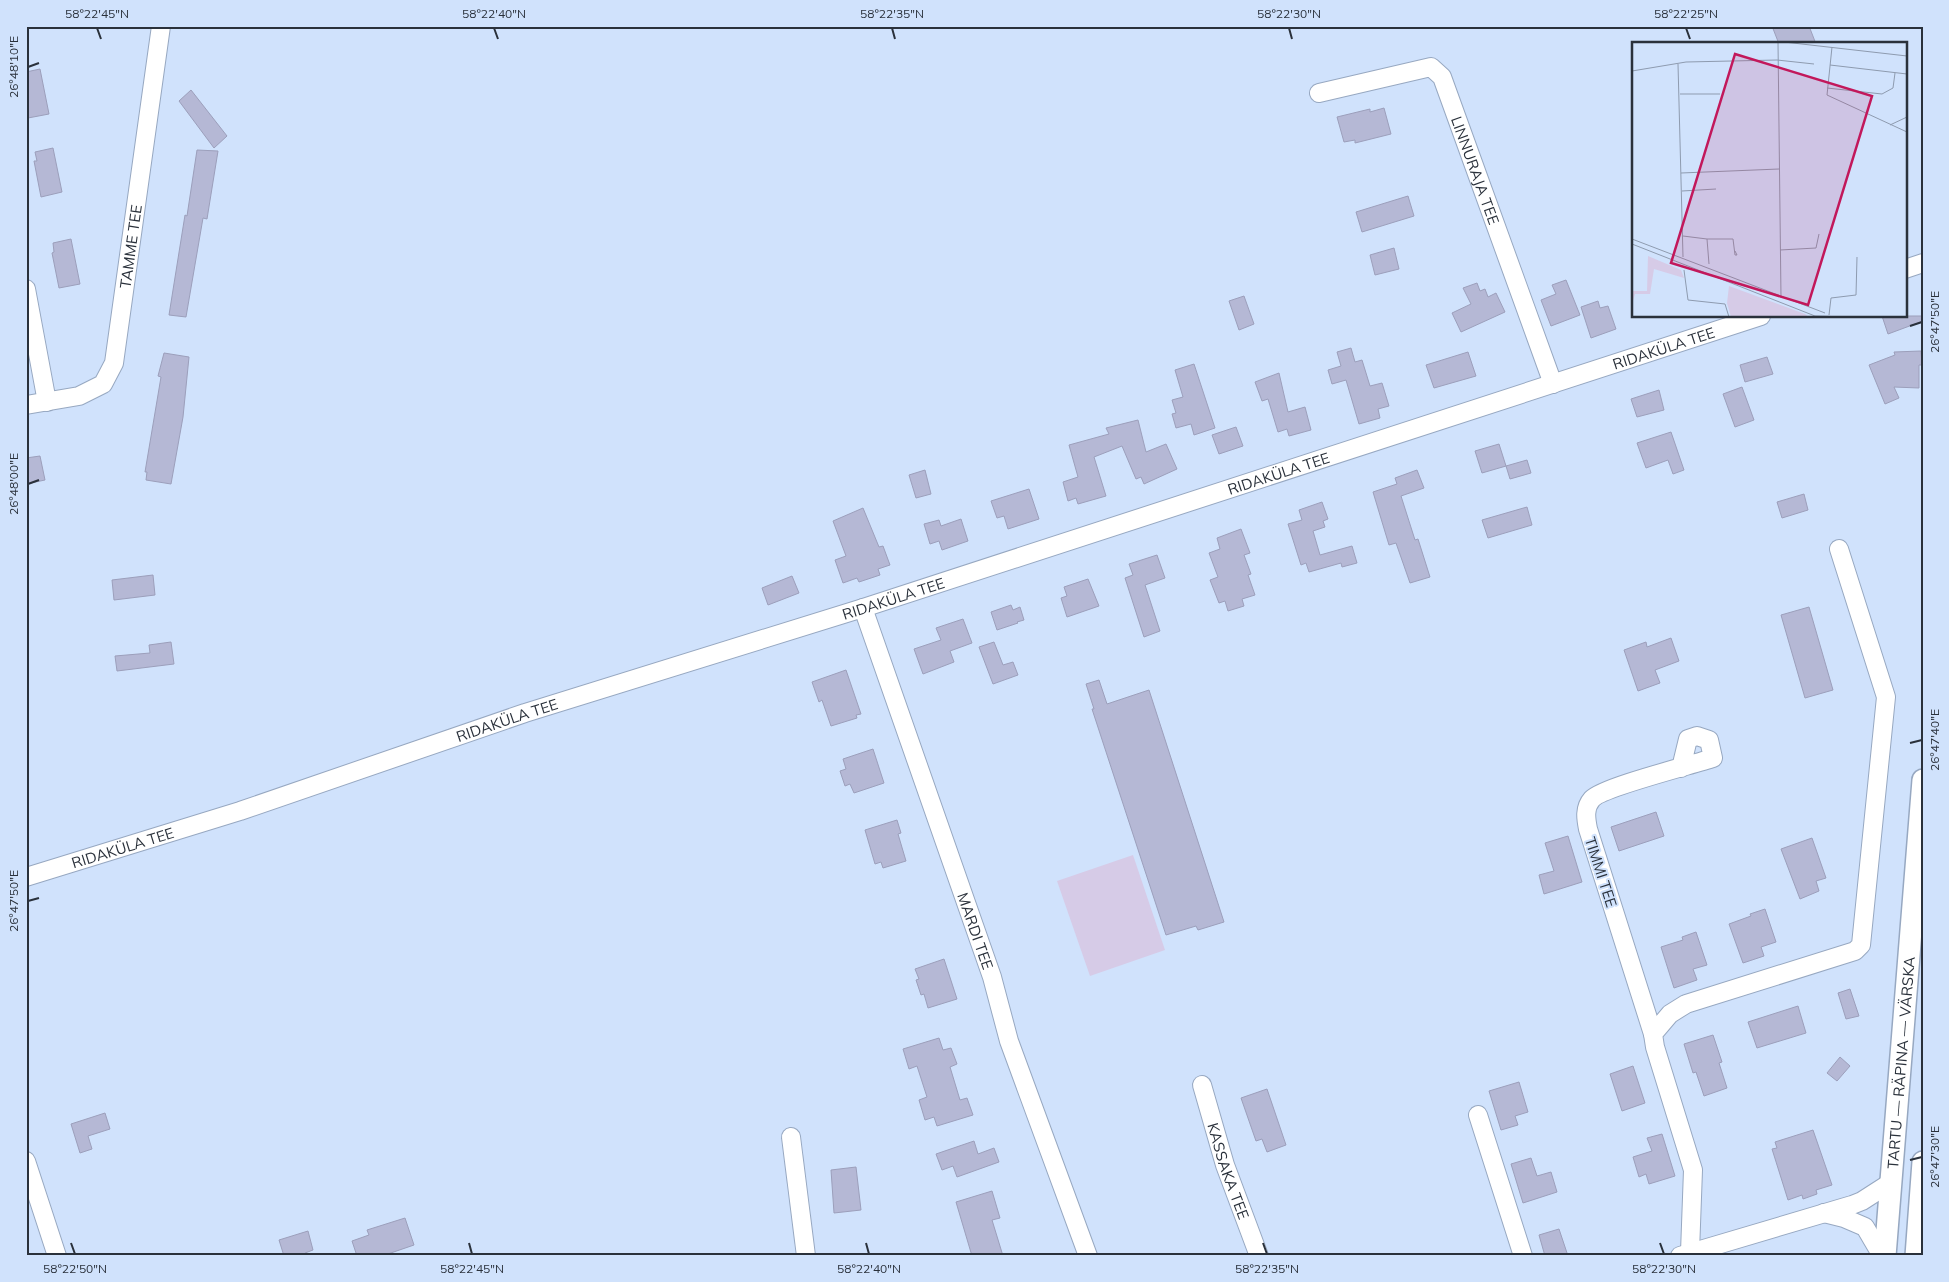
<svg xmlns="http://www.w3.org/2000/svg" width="1949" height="1282" font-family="Mulish,sans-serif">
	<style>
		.green { fill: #d6cbe7 }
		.building { fill: #b5b8d5; stroke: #9c9fbb }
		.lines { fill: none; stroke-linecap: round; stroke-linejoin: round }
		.minor-casing { stroke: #97a8c1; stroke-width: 20 }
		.major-casing { stroke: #97a8c1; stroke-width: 24 }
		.minor { stroke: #fff; stroke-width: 18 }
		.major { stroke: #fff; stroke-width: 21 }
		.ticks { fill: none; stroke: #2a313b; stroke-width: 2 }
		.labels { text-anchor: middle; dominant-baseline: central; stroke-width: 4; stroke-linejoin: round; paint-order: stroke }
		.street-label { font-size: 15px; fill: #2a313b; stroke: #d0e2fc }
		.inset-road { fill: none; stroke: #8e9baf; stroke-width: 1 }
		.view { fill: #c2185b; fill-opacity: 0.15; stroke: #c2185b; stroke-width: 2.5 }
		.inset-edge { fill: none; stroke: #2a313b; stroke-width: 2.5 }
		.neatline { fill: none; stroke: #2a313b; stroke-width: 2 }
		.ticks-label { font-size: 12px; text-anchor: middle; fill: #2a313b }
	</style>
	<rect width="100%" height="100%" fill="#d0e2fc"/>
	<path class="green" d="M 1133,855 L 1165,950 L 1090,976 L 1057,881 Z"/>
	<g class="building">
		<path d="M 1772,26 L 1809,26 L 1816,44 L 1779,44 Z"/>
		<path d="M 40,69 L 49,114 L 28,118 L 26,110 L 26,72 Z"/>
		<path d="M 191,90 L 227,136 L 214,148 L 179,101 Z"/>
		<path d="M 1384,108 L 1391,134 L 1355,143 L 1355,140 L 1344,142 L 1337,117 L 1370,109 L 1370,112 Z"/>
		<path d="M 53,148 L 62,192 L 41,197 L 34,161 L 37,161 L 35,152 Z"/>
		<path d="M 197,150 L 218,151 L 207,219 L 203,218 L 186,317 L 169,315 L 185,215 L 187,216 Z"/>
		<path d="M 1408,196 L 1414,216 L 1362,232 L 1356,212 Z"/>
		<path d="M 71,239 L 80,284 L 59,288 L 52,253 L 54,252 L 53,243 Z"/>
		<path d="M 1394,248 L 1399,269 L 1375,275 L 1370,255 Z"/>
		<path d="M 1566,280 L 1580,315 L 1551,326 L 1541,300 L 1556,294 L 1552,285 Z"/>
		<path d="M 1477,283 L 1480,291 L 1485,289 L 1488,297 L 1496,293 L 1505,312 L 1461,332 L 1452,313 L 1471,304 L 1463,288 Z"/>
		<path d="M 1244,296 L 1254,324 L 1239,330 L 1229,301 Z"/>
		<path d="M 1598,301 L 1600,308 L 1608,306 L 1616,329 L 1591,338 L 1581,307 Z"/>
		<path d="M 1882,316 L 1923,316 L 1923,321 L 1888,334 Z"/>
		<path d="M 1351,348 L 1355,362 L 1362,360 L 1370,386 L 1382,383 L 1389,406 L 1378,409 L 1380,418 L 1359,424 L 1346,380 L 1332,384 L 1328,370 L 1341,366 L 1337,352 Z"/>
		<path d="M 1921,351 L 1922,365 L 1919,365 L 1919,388 L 1894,387 L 1899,398 L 1885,404 L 1869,365 L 1895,355 L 1894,352 Z"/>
		<path d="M 1468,352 L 1476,376 L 1434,388 L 1426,365 Z"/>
		<path d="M 164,353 L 189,357 L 183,417 L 171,484 L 146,480 L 147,472 L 145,472 L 161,377 L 158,376 Z"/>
		<path d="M 1767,357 L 1773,374 L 1745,382 L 1740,365 Z"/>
		<path d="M 1194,364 L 1215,428 L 1194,435 L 1191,424 L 1176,428 L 1172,414 L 1176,413 L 1172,400 L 1183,397 L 1175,370 Z"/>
		<path d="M 1279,373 L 1288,412 L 1305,407 L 1311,430 L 1289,436 L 1287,429 L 1278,432 L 1268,399 L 1262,401 L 1255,382 Z"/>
		<path d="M 1742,387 L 1754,420 L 1735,427 L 1723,394 Z"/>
		<path d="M 1659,390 L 1664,410 L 1637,417 L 1631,399 Z"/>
		<path d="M 1138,420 L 1146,452 L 1166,444 L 1177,469 L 1144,484 L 1141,477 L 1136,479 L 1122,446 L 1094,457 L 1106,496 L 1078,504 L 1076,498 L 1068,501 L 1063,482 L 1078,477 L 1069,445 L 1109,434 L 1106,428 Z"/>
		<path d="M 1236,427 L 1243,446 L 1219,454 L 1212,435 Z"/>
		<path d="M 1671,432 L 1684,470 L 1673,474 L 1668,460 L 1646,468 L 1637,443 Z"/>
		<path d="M 1499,444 L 1506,466 L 1482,473 L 1475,451 Z"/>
		<path d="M 40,456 L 45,480 L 26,484 L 26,458 Z"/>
		<path d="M 1527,460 L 1531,473 L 1510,479 L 1506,466 Z"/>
		<path d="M 925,470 L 931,494 L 916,498 L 909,475 Z"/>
		<path d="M 1417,470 L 1424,488 L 1401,496 L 1415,540 L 1418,539 L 1430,577 L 1410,583 L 1396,543 L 1389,545 L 1373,492 L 1397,484 L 1395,478 Z"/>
		<path d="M 1029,489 L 1039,519 L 1008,529 L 1004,516 L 997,518 L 991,501 Z"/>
		<path d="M 1804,494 L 1808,510 L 1782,518 L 1777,502 Z"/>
		<path d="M 1322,502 L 1328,519 L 1323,521 L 1325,527 L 1313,531 L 1320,555 L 1352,546 L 1357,563 L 1342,567 L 1341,563 L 1309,572 L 1306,563 L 1301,565 L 1288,524 L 1302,520 L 1299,510 Z"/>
		<path d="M 1527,507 L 1532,525 L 1488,538 L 1482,520 Z"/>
		<path d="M 863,508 L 879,547 L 883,546 L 890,565 L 878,569 L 880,575 L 859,582 L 857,578 L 843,583 L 835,560 L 846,556 L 833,521 Z"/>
		<path d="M 961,519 L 968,541 L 942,550 L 939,541 L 930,544 L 924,524 L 939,520 L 941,526 Z"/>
		<path d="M 1241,529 L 1250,553 L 1244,555 L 1251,574 L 1248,575 L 1255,595 L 1242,599 L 1244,606 L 1228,611 L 1225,601 L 1219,603 L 1210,580 L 1218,577 L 1209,553 L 1220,549 L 1217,538 Z"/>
		<path d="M 1157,555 L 1165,578 L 1145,585 L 1160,631 L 1144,637 L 1125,578 L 1133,575 L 1129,564 Z"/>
		<path d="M 153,575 L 155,595 L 114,600 L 112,580 Z"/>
		<path d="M 792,576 L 799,593 L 768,605 L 762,588 Z"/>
		<path d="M 1088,579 L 1099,606 L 1067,617 L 1061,598 L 1067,596 L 1064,587 Z"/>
		<path d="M 1011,605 L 1013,610 L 1020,607 L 1024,620 L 1017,622 L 1018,623 L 997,630 L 991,612 Z"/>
		<path d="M 1809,607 L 1833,690 L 1805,698 L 1781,615 Z"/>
		<path d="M 963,619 L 972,643 L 950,651 L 954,662 L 923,674 L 914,649 L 941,640 L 936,628 Z"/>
		<path d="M 1671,638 L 1679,661 L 1655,670 L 1660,683 L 1638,691 L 1624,650 L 1646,642 L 1647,647 Z"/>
		<path d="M 171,642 L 174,664 L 117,671 L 115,656 L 150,653 L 149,645 Z"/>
		<path d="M 994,642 L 1003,665 L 1013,662 L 1018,675 L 993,684 L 979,647 Z"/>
		<path d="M 846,670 L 861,714 L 856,715 L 857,718 L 831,726 L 822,700 L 819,702 L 812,682 Z"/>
		<path d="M 1099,680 L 1107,704 L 1149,690 L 1224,922 L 1198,930 L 1196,926 L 1166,935 L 1092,709 L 1094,709 L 1086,684 Z"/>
		<path d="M 873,749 L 884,783 L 854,793 L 850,784 L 845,786 L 840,771 L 846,769 L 843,759 Z"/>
		<path d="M 1656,812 L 1664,836 L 1619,851 L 1611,827 Z"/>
		<path d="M 897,820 L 901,833 L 898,834 L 906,861 L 883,868 L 881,862 L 875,864 L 865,830 Z"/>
		<path d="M 1568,836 L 1582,882 L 1544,894 L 1539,875 L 1554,871 L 1545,843 Z"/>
		<path d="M 1812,838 L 1826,878 L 1816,881 L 1819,891 L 1800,899 L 1781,849 Z"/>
		<path d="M 1765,909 L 1776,942 L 1761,947 L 1764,956 L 1743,963 L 1729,924 L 1751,916 L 1750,914 Z"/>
		<path d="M 1696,932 L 1707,965 L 1693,969 L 1697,980 L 1674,988 L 1661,947 L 1683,940 L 1682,937 Z"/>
		<path d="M 944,959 L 957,999 L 928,1008 L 924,994 L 921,995 L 916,980 L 919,979 L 915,969 Z"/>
		<path d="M 1850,989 L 1859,1016 L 1846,1019 L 1838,993 Z"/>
		<path d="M 1798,1006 L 1806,1033 L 1757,1048 L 1748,1022 Z"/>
		<path d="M 1713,1035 L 1722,1062 L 1719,1063 L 1727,1088 L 1704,1096 L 1696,1072 L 1693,1073 L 1684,1044 Z"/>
		<path d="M 939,1038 L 943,1050 L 951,1048 L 957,1064 L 950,1067 L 960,1100 L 967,1098 L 973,1115 L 937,1126 L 934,1117 L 925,1120 L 919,1100 L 927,1097 L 917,1066 L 909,1069 L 903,1049 Z"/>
		<path d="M 1840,1057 L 1850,1066 L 1837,1081 L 1827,1073 Z"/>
		<path d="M 1633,1066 L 1645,1103 L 1622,1111 L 1610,1074 Z"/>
		<path d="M 1519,1082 L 1528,1112 L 1515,1116 L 1518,1125 L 1501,1130 L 1489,1091 Z"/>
		<path d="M 1267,1089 L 1286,1145 L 1267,1152 L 1262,1139 L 1256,1141 L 1241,1098 Z"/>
		<path d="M 105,1113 L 110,1129 L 88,1136 L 92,1149 L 80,1153 L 71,1124 Z"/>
		<path d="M 1813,1130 L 1832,1185 L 1816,1190 L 1817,1194 L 1803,1199 L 1802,1195 L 1788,1200 L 1772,1149 L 1777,1148 L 1775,1142 Z"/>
		<path d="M 1662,1134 L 1675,1176 L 1649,1184 L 1646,1174 L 1639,1177 L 1633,1157 L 1652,1151 L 1647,1138 Z"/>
		<path d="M 974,1141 L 978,1154 L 994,1148 L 999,1162 L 957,1177 L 953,1166 L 942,1170 L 936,1154 Z"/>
		<path d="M 1531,1158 L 1537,1176 L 1551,1172 L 1557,1192 L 1523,1203 L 1511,1164 Z"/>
		<path d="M 856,1167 L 861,1210 L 834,1213 L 831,1170 Z"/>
		<path d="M 992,1191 L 1000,1218 L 992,1220 L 1003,1256 L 972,1256 L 956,1202 Z"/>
		<path d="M 405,1218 L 414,1245 L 382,1256 L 357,1256 L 352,1241 L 369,1235 L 367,1230 Z"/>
		<path d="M 1559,1229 L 1568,1256 L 1545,1256 L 1539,1235 Z"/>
		<path d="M 308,1231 L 313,1250 L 305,1253 L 306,1256 L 284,1256 L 279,1240 Z"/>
	</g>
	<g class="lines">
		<defs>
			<g id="minor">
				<path id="s1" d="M 1319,93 L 1431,67 L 1442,77 L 1553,384"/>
				<path d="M 1905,269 L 1923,263"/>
				<path d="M 26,289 L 47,402"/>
				<path id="s2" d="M 26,405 L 79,396 L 103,384 L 114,363 L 161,26"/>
				<path id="s3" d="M 863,608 L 992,977 L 1009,1041 L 1088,1256"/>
				<path id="s4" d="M 26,877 L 240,811 L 525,713 L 863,608 L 1761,316"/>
				<path d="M 1653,1034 L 1588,829 C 1586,819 1584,808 1592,799 C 1603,787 1692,765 1713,758 L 1709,740 L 1697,736 L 1688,739 L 1681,768"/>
				<path id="s5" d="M 1202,1085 L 1225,1165 L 1259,1256"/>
				<path d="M 1478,1115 L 1523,1256"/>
				<path d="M 791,1137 L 806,1256"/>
				<path d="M 26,1161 L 57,1256"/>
				<path d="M 1824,1213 L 1844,1218 L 1865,1227 L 1882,1256"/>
				<path d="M 1690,1252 L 1693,1170 L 1655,1047 L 1653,1034 L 1670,1014 L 1686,1004 L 1855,951 L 1861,945 L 1886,697 L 1839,549"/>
				<path d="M 1680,1256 L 1852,1205 L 1862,1201 L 1890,1183"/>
			</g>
			<g id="major">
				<path id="s6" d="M 1885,1256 L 1923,780"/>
				<path d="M 1916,1256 L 1923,1162"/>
			</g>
		</defs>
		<use href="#minor" class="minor-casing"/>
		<use href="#major" class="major-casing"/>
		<use href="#minor" class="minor"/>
		<use href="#major" class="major"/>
	</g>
	<path class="ticks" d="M 97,28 L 101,39M 494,28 L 498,39M 892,28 L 895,39M 1289,28 L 1292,39M 1686,28 L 1690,39M 28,67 L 39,63M 1910,326 L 1922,322M 28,484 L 39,480M 1910,743 L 1922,740M 28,901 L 39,898M 1910,1160 L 1922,1157M 71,1243 L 75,1254M 469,1243 L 472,1254M 866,1243 L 869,1254M 1263,1243 L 1267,1254M 1660,1243 L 1664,1254"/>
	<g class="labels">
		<g class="street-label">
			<text stroke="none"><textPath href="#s1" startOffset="229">LINNURAJA TEE</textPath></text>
			<text stroke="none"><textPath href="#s2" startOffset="222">TAMME TEE</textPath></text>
			<text stroke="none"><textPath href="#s4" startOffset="1721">RIDAKÜLA TEE</textPath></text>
			<text stroke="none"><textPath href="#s4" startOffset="1316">RIDAKÜLA TEE</textPath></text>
			<text stroke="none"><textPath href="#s4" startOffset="911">RIDAKÜLA TEE</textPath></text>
			<text stroke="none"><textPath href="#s4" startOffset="506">RIDAKÜLA TEE</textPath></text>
			<text stroke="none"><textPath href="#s4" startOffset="101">RIDAKÜLA TEE</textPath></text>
			<text transform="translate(1601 872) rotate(72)">TIMMI TEE</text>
			<text stroke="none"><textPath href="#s3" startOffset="342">MARDI TEE</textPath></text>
			<text stroke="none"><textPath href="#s6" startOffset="194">TARTU — RÄPINA — VÄRSKA</textPath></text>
			<text stroke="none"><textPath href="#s5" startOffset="90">KASSAKA TEE</textPath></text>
		</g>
	</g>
	<g transform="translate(1632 42)">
		<rect width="275" height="275" fill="#d0e2fc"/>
		<path d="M 16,214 L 49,228 L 52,236 L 22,227 L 18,252 L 3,252 L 0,262 L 0,249 L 15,249 ZM 97,244 L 173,272 L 177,275 L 99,275 L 95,261 Z" fill="#d6cbe7"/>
		<path class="inset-road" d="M 146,0 L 149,256M 152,0 L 275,14M 200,5 L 195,53 L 275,90M 46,22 L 51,215M 198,23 L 275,32M 0,29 L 54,20 L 145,18 L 182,22M 195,46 L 250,52 L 261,46 L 263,31M 48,52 L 88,52M 258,83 L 275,75M 49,131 L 147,127M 50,149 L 84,147M 51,194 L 75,197 L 77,222M 0,197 L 193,271M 75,197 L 101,197 L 103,213 L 105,213 L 103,209M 0,202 L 183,274 L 217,275M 148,208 L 184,206 L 187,192M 52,228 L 56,258 L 93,262 L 97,275M 197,273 L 199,256 L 224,253 L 225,215"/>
		<path class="view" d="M 103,12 L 240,54 L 176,263 L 39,221 Z"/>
		<rect width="275" height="275" class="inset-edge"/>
	</g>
	<rect width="1949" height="1282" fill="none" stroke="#d0e2fc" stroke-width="55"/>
	<rect x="28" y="28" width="1894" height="1226" class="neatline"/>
	<g class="ticks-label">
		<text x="97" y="18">58°22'45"N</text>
		<text x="494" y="18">58°22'40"N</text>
		<text x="892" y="18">58°22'35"N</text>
		<text x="1289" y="18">58°22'30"N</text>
		<text x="1686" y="18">58°22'25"N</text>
		<text transform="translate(14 67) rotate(-90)" y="4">26°48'10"E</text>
		<text transform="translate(1935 322) rotate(-90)" y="4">26°47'50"E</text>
		<text transform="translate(14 484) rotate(-90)" y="4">26°48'00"E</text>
		<text transform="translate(1935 740) rotate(-90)" y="4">26°47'40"E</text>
		<text transform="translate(14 901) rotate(-90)" y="4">26°47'50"E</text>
		<text transform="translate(1935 1157) rotate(-90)" y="4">26°47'30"E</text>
		<text x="75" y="1273">58°22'50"N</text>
		<text x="472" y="1273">58°22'45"N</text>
		<text x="869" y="1273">58°22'40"N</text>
		<text x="1267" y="1273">58°22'35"N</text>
		<text x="1664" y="1273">58°22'30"N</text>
	</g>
</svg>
